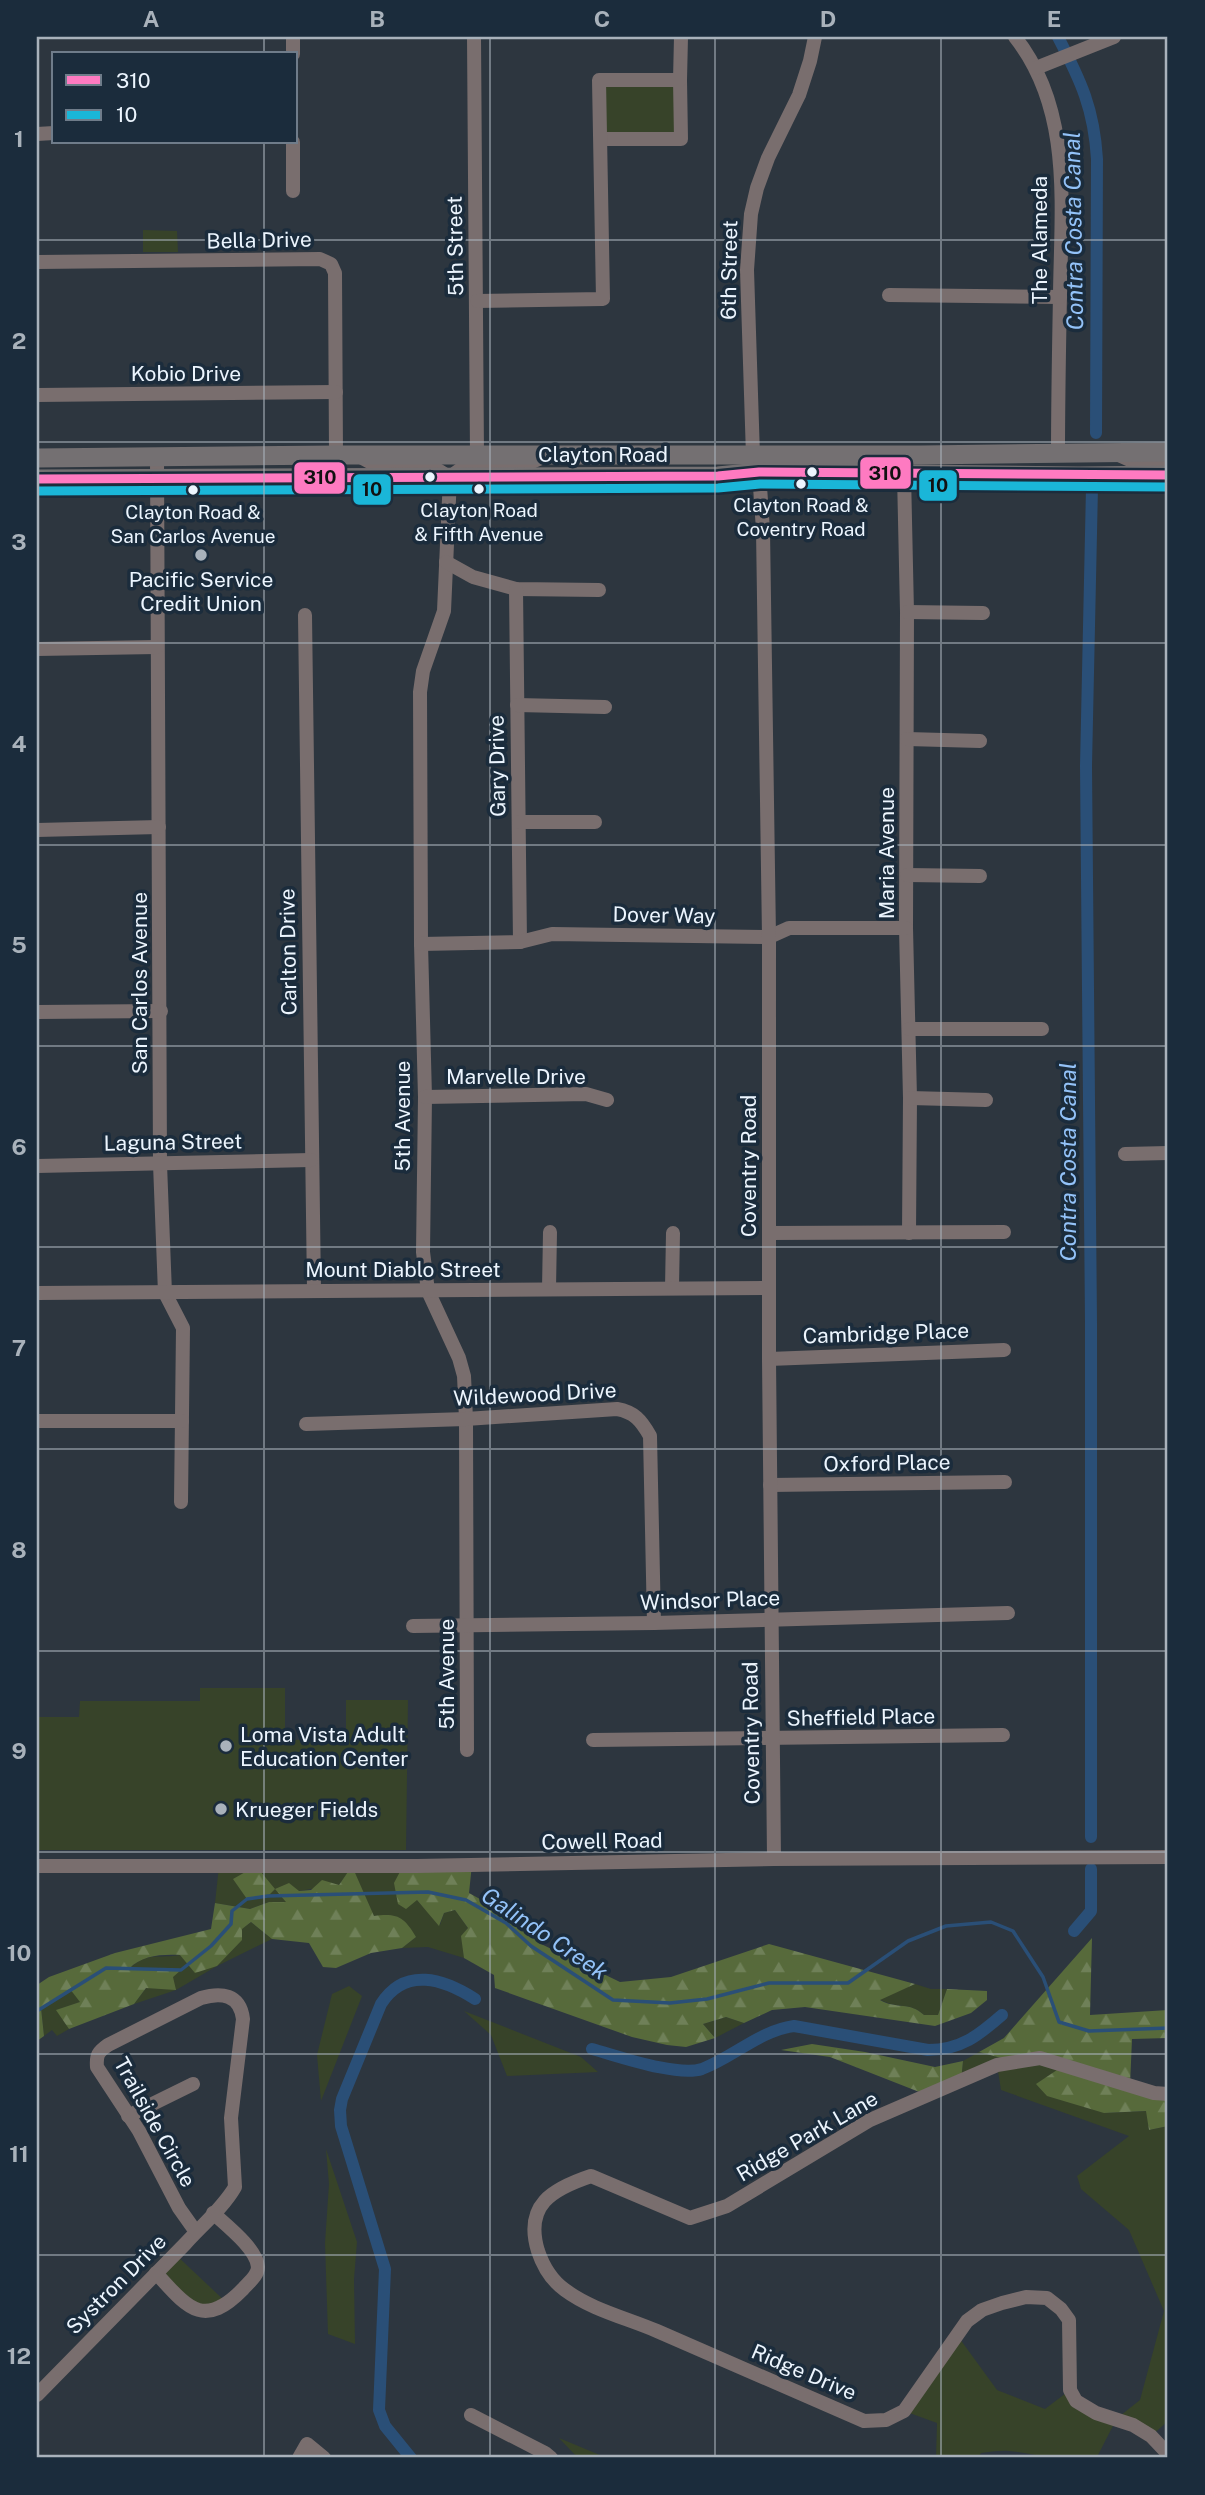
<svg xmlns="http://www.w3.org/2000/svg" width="1205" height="2495" font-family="'Public Sans',sans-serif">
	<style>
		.green { fill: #374329 }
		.forest { fill: url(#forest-firs) }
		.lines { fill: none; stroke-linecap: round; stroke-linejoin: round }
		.stream { stroke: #2a4f77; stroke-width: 3.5 }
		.canal { stroke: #2a4f77; stroke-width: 12 }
		.minor { stroke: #796e6e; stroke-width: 14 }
		.major { stroke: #747072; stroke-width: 19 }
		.bus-1-casing { stroke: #1b2c3c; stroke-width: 14 }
		.bus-2-casing { stroke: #1b2c3c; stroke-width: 14 }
		.bus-1 { stroke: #fe7ac1; stroke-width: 9 }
		.bus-2 { stroke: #1ab6d8; stroke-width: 9 }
		.grid { fill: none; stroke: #a9b2bb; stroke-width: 2; stroke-opacity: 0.55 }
		.bus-dot { fill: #ecf5fe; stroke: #1b2c3c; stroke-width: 2.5 }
		.poi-dot { fill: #a9b2bb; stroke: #1b2c3c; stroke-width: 2.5 }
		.labels { text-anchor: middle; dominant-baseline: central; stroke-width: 7; stroke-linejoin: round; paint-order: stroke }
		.bus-label { font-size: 19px; fill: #ecf5fe; stroke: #1b2c3c }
		.street-label { font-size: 21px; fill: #ecf5fe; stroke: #1b2c3c }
		.poi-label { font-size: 21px; fill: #ecf5fe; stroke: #1b2c3c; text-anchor: start }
		.water-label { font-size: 23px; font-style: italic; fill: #93c2f8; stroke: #1b2c3c }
		.line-badge { stroke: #1b2c3c; stroke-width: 2.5 }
		.pale-badge-label { font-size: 19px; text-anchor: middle; font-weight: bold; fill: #111 }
		.neatline { fill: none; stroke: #a9b2bb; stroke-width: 2.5 }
		.grid-label { font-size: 23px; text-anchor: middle; font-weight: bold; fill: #a9b2bb }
	</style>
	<defs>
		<pattern id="forest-firs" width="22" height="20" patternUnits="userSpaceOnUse" patternTransform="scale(1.75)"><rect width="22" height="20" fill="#576a3b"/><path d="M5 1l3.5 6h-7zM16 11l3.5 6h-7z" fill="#6f8058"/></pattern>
	</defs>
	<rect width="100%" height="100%" fill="#2d363f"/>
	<g class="green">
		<path d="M 599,80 L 680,80 L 681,139 L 601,139 Z"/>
		<path d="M 143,230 L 177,231 L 178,252 L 143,252 Z"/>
		<path d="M 200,1688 L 285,1688 L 285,1740 L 346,1739 L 346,1700 L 408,1700 L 406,1850 L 37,1850 L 37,1717 L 79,1717 L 80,1701 L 200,1701 Z"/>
		<path d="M 219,1866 L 403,1866 L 417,1900 L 440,1925 L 444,1913 L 455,1910 L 468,1928 L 462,1936 L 464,1958 L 428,1947 L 402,1948 L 416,1937 L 374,1917 L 352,1867 L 339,1885 L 298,1891 L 276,1889 L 287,1902 L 269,1902 L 250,1909 L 215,1903 Z"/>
		<path d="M 251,1922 L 272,1939 L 217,1966 L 176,1990 L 134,2004 L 146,1988 L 129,1969 C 147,1951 160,1959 180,1955 C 196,1952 239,1932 251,1922 Z"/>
		<path d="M 915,1984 L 931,1989 L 947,1989 L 938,2015 L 924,2015 C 909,2001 897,2010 879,1999 Z"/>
		<path d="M 349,1986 L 362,1996 L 321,2101 L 317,2055 L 332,1994 Z"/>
		<path d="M 71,1989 L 81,2002 L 57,2010 L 69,2029 L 57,2036 L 52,2030 L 44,2036 L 41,2008 Z"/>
		<path d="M 464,2011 L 581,2057 L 598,2072 L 507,2076 L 491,2035 Z"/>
		<path d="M 726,2017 L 744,2023 L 715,2038 L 703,2024 Z"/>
		<path d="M 979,2052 L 1016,2062 L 1063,2066 L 1104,2113 L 1147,2111 L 1149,2130 L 1168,2126 L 1168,2421 L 1151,2436 L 1116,2420 L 1098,2455 C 1069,2466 1038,2453 1009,2451 C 1000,2450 990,2452 981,2453 L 978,2458 L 936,2458 L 937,2423 L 904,2411 L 957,2335 L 997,2390 L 1045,2409 L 1070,2390 L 1116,2419 L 1140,2400 L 1164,2311 L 1129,2230 L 1081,2189 L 1077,2176 L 1129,2136 L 1001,2090 L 997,2065 L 961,2081 L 963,2061 Z"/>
		<path d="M 326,2149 L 357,2242 L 354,2279 L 355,2344 L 328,2334 L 325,2243 L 329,2184 Z"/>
		<path d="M 175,2254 L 228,2304 L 198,2309 L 156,2273 Z"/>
		<path d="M 559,2438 L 607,2458 L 578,2458 Z"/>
	</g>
	<g class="forest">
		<path d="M 472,1864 L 469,1893 L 507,1914 L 539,1943 L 620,1982 L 671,1977 L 769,1944 L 915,1984 L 880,2000 C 898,2010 909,2001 924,2015 L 938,2015 L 947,1989 L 987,1991 L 987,2000 L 971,2013 L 935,2026 L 805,2007 L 772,2010 L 744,2023 L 726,2017 L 703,2024 L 715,2038 L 686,2047 L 667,2045 L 632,2037 L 495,1988 L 494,1975 L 464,1958 L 461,1936 L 468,1928 L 455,1910 L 444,1913 L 439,1926 L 417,1900 L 406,1909 L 398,1904 L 394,1883 L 403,1866 Z"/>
		<path d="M 256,1866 L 275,1889 L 289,1883 L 299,1891 L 311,1890 L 322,1880 L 339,1885 L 352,1866 L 374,1916 C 398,1913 404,1917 416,1937 L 402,1948 L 371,1953 L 336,1968 L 323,1967 L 309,1943 L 272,1939 L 251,1922 L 242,1929 L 242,1940 L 217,1966 L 195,1973 L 180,1955 C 163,1954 141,1955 129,1969 L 181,1970 L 173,1977 L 176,1990 L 146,1988 L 134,2004 L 69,2029 L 56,2010 L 80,2002 L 70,1989 L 41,2008 L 44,2036 L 37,2041 L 37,1985 L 49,1977 L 115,1953 L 211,1929 L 215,1903 L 250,1909 L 269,1902 L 286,1902 L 275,1889 L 268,1896 L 247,1899 L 233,1879 Z"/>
		<path d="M 1092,1938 L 1090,2015 L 1168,2010 L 1168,2038 L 1132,2039 L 1130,2085 L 1168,2094 L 1168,2126 L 1149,2130 L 1146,2111 L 1104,2113 L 1047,2096 L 1036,2084 L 1063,2066 L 1016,2062 L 979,2052 L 1004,2038 Z"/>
		<path d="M 812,2044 L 865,2052 L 935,2067 L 963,2061 L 961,2081 L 927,2095 L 830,2057 L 781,2050 Z"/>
	</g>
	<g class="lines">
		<path class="stream" d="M 37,2011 L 106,1968 L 181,1970 L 211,1946 L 231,1924 L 232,1911 L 247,1899 L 268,1896 L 428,1892 L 466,1900 L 506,1923 L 531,1946 L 613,2000 L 670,2003 L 707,1999 L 769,1983 L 848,1983 L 908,1941 L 946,1926 L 991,1922 L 1013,1931 L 1043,1977 L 1059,2022 L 1089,2031 L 1168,2028"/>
		<g class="canal">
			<path d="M 1058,37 C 1081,81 1094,109 1097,159 L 1096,433"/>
			<path d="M 1091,1837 L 1091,1323 L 1086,766 L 1092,487"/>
			<path d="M 1074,1931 L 1091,1911 L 1091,1869"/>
			<path d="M 592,2049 C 618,2056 677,2077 702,2069 C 734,2057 759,2031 794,2026 L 928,2050 C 961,2050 979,2035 1002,2015"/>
			<path d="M 411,2458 L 385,2426 L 379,2410 L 385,2269 L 341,2126 L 340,2110 L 342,2099 L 381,2004 C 405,1966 444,1979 475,1999"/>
		</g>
		<g class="minor">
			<path d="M 293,37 L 293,54"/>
			<path d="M 474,37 L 477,455"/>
			<path d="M 1015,37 C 1073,110 1061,207 1060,294 C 1059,347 1058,401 1058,454"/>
			<path d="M 1036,68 L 1114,37"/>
			<path d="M 37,134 L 54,133"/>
			<path d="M 601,139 L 681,139 L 680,80"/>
			<path d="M 293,142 L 293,191"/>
			<path d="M 37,262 L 320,259 L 331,264 L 335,273 L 336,455"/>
			<path d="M 889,295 L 1060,297"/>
			<path d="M 477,301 L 603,299 L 599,80 L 680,80 L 681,37"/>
			<path d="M 37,395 L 336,392"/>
			<path d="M 1119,455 L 1139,464 L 1168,464"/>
			<path d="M 359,456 L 379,467 L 433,467 L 449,477"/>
			<path d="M 157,458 L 160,1164 L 165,1293 L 183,1328 L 181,1502"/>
			<path d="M 904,474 L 907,612 L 906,928 L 910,1098 L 909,1233"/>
			<path d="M 450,477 L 444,611 L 423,671 L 420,692 L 421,944 L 425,1097 L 423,1252 L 428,1291 L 459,1358 L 464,1376 L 466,1419 L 467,1750"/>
			<path d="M 450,477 L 465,466 L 522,466 L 541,458"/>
			<path d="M 446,562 L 473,577 L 516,589 L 599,590"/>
			<path d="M 516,589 L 520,942"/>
			<path d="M 907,612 L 983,613"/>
			<path d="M 305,615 L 314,1290"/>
			<path d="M 37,649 L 157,647"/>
			<path d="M 517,705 L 605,707"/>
			<path d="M 907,739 L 980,741"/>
			<path d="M 519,822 L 595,822"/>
			<path d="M 37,830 L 159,827"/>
			<path d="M 907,875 L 980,876"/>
			<path d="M 421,944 L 520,942 L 552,934 L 769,937 L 789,928 L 906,928"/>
			<path d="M 37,1012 L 161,1011"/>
			<path d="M 909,1029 L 1042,1029"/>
			<path d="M 425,1097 L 586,1094 L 607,1100"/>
			<path d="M 910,1098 L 986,1100"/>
			<path d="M 1125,1154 L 1168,1153"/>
			<path d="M 37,1166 L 311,1160"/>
			<path d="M 769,1233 L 1004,1232"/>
			<path d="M 672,1288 L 673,1233"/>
			<path d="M 549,1289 L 550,1232"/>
			<path d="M 37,1293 L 768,1288"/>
			<path d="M 769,1359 L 1004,1350"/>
			<path d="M 37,1421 L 182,1421"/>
			<path d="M 306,1424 L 466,1419 L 617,1409 C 634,1412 641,1420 650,1436 L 654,1623"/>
			<path d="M 770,1485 L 1005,1482"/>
			<path d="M 413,1626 L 654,1623 L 1008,1613"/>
			<path d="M 593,1740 L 1003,1735"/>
			<path d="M 774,1859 L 769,1359 L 769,937 L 763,530 L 759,472 L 753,456 L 747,270 L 751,214 L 757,188 L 768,158 L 799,95 L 810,61 L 815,37"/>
			<path d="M 37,1866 L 417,1866 L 774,1859 L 1168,1857"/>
			<path d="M 1168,2094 L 1154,2093 L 1040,2058 L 997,2065 L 870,2120 L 727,2206 L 690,2218 L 591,2176 C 552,2189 524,2205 538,2251 C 543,2266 551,2280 565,2290 C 592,2310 627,2318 657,2331 C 726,2361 795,2391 864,2421 L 886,2420 L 904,2411 L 967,2321 L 982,2310 L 1002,2303 L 1026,2297 L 1047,2298 L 1061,2309 L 1069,2320 L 1070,2390 L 1076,2401 L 1096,2413 L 1133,2425 L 1151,2436 L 1168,2454"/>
			<path d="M 128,2116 L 193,2084"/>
			<path d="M 156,2273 C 187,2307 203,2330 243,2289 C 248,2283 258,2276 258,2267 C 257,2249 226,2225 213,2213"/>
			<path d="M 37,2395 L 185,2244 C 201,2226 223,2208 235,2187 L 231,2118 L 243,2019 C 240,1994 221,1992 201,1998 L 108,2045 C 98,2052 96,2055 97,2067 L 139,2131 L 179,2208 L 196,2232"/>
			<path d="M 471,2415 L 545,2453 L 551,2458"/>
			<path d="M 299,2458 L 307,2444 L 324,2458"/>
		</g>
		<g class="major">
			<path d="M 37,458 L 336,455 L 921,455 L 1168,452"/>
			<path d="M 37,479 L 718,476 L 759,472 L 1079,476 L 1168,475"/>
		</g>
		<defs>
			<path id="bus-1" d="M 37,479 L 718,476 L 759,472 L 1168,475"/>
			<path id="bus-2" d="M 37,491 L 718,488 L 760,484 L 1168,487"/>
		</defs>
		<use href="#bus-1" class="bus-1-casing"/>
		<use href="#bus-2" class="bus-2-casing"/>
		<use href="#bus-1" class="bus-1"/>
		<use href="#bus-2" class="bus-2"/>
	</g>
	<path class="grid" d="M 264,37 L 264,54M 490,37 L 490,2458M 715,37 L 715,2458M 941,37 L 941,2458M 264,142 L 264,2458M 37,240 L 1168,240M 37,442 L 1168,442M 37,643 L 1168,643M 37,845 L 1168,845M 37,1046 L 1168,1046M 37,1247 L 1168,1247M 37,1449 L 1168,1449M 37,1651 L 1168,1651M 37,1852 L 1168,1852M 37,2054 L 1168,2054M 37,2255 L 1168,2255"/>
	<g class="bus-dot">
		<circle cx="812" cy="472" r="6"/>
		<circle cx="430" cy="477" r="6"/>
		<circle cx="801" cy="484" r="6"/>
		<circle cx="479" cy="489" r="6"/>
		<circle cx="193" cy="490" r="6"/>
	</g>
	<g class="poi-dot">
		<circle cx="201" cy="555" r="7"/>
		<circle cx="226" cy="1746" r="7"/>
		<circle cx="221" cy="1809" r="7"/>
	</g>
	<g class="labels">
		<g class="bus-label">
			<text x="801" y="505">Clayton Road &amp;<tspan x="801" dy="24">Coventry Road</tspan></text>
			<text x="479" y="510">Clayton Road<tspan x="479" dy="24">&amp; Fifth Avenue</tspan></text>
			<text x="193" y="512">Clayton Road &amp;<tspan x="193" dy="24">San Carlos Avenue</tspan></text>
		</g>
		<g class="street-label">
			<text transform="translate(259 240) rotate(-1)">Bella Drive</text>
			<text transform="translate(1039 240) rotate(-90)">The Alameda</text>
			<text transform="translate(455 246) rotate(-91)">5th Street</text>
			<text transform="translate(729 270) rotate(-89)">6th Street</text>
			<text x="186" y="373">Kobio Drive</text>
			<text x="603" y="454">Clayton Road</text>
			<text transform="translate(497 766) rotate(-91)">Gary Drive</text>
			<text transform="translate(886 853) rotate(-90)">Maria Avenue</text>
			<text transform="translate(664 915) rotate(1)">Dover Way</text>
			<text transform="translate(288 952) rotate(-91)">Carlton Drive</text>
			<text transform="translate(139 983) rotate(-90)">San Carlos Avenue</text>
			<text x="516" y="1076">Marvelle Drive</text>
			<text transform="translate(402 1116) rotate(-90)">5th Avenue</text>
			<text transform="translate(173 1142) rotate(-1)">Laguna Street</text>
			<text transform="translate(748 1166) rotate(-90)">Coventry Road</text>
			<text x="403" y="1269">Mount Diablo Street</text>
			<text transform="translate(886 1333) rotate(-2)">Cambridge Place</text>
			<text transform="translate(535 1394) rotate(-3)">Wildewood Drive</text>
			<text transform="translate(887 1463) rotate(-1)">Oxford Place</text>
			<text transform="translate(710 1600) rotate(-2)">Windsor Place</text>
			<text transform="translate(446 1674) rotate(-90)">5th Avenue</text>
			<text transform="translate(861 1717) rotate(-1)">Sheffield Place</text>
			<text transform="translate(751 1733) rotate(-91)">Coventry Road</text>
			<text transform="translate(602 1841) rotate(-1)">Cowell Road</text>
			<text transform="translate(155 2122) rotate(61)">Trailside Circle</text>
			<text transform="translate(807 2136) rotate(-30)">Ridge Park Lane</text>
			<text transform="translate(116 2284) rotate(-45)">Systron Drive</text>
			<text transform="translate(804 2372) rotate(23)">Ridge Drive</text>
		</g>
		<g class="poi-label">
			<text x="201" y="579" text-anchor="middle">Pacific Service<tspan x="201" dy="24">Credit Union</tspan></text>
			<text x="240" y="1734">Loma Vista Adult<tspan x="240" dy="24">Education Center</tspan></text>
			<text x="235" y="1809">Krueger Fields</text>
		</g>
		<g class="water-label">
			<text transform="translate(1073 231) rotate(-91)">Contra Costa Canal</text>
			<text transform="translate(1067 1162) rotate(-90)">Contra Costa Canal</text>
			<text transform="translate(545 1933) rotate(34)">Galindo Creek</text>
		</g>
	</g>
	<g class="line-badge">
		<rect x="859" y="456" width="53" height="34" rx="7" fill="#fe7ac1"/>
		<rect x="293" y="461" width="53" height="34" rx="7" fill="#fe7ac1"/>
		<rect x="918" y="469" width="40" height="33" rx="7" fill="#1ab6d8"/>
		<rect x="352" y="473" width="40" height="33" rx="7" fill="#1ab6d8"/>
	</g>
	<g class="pale-badge-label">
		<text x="885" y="480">310</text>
		<text x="320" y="484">310</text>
		<text x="938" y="492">10</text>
		<text x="372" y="496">10</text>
	</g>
	<rect width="1205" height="2495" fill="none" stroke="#1b2c3c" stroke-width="77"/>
	<rect x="52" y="52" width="245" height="91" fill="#1b2c3c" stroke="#6f7c8a" stroke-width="2"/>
	<rect x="66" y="75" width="35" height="10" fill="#fe7ac1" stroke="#6f7c8a" stroke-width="2"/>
	<text x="116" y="88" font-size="21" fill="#ecf5fe">310</text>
	<rect x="66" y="110" width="35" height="10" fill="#1ab6d8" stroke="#6f7c8a" stroke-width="2"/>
	<text x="116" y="122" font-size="21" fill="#ecf5fe">10</text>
	<rect x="38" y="38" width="1128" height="2418" class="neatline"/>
	<g class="grid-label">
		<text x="151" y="27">A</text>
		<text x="377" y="27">B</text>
		<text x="602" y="27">C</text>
		<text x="828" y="27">D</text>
		<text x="1054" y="27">E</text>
		<text x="19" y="147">1</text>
		<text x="19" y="349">2</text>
		<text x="19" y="550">3</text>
		<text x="19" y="752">4</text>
		<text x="19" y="953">5</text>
		<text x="19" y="1155">6</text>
		<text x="19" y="1356">7</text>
		<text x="19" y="1558">8</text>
		<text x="19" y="1759">9</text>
		<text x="19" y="1961">10</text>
		<text x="19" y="2162">11</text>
		<text x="19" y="2364">12</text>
	</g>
</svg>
